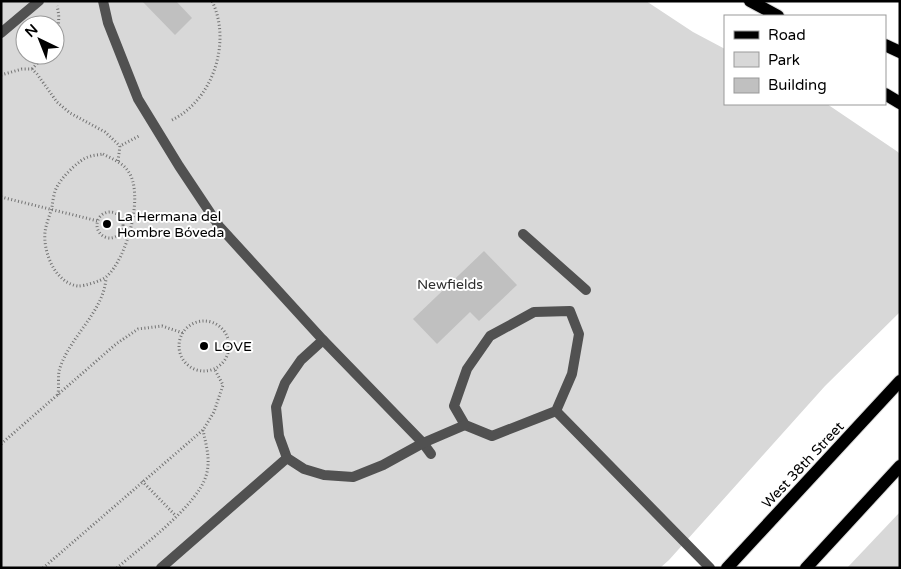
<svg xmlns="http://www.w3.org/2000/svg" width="901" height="569" font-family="'Varela Round',sans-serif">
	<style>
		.green { fill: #d8d8d8; fill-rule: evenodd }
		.building { fill: #c0c0c0 }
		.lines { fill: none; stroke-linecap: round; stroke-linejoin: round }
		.primary-casing { stroke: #dbdbdb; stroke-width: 14 }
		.path { stroke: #737373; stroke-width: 3; stroke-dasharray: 1 2.5; stroke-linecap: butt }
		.lane { stroke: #515151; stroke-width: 10 }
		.primary { stroke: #000; stroke-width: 12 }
		.poi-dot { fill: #000; stroke: #fff; stroke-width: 2 }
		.labels { text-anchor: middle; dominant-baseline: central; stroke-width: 4; stroke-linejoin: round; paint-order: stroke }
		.poi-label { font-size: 14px; fill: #000; stroke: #fff; text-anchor: start }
		.park-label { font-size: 14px; fill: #2f2f2f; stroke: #fff }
		.street-label { font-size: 14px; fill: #000; stroke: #fff }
	</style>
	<rect width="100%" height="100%" fill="#fff"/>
	<g class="green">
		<path d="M 1,1 L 646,1 L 693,32 L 725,49 L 725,104 L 827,104 L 898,152 L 900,155 L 900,312 L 825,386 L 669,560 L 660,568 L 1,568 ZM 25,25 L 55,25 L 55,55 L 25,55 Z"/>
		<path d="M 900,512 L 900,568 L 847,568 Z"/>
	</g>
	<g class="building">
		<path d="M 142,1 L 176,1 L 192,18 L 175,35 Z"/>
		<path d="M 484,251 L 517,285 L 479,321 L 470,312 L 437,344 L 413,319 Z"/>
	</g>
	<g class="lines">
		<defs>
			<g id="primary">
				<path d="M 750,1 L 778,16"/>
				<path d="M 885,45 L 900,52"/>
				<path d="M 885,94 L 900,103"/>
				<path d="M 727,568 L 900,381"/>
				<path d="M 806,568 L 900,466"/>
			</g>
		</defs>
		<use href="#primary" class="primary-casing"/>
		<g class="path">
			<path d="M 55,37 C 59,26 60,17 57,6"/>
			<path d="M 32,69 L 45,55"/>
			<path d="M 1,75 L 22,69 L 32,69 L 37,74 L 57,102 L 70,113 L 105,132 L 120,146"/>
			<path d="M 172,120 C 213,100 232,42 212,1"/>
			<path d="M 103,154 C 112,159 122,162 128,171 C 145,194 127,259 106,277 C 101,281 85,286 78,286 C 55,283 43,252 45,232 C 46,224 50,215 52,207 C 53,200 54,191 58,185 C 63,176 79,160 88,157 C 93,155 98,155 103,154 Z"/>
			<path d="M 118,161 L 120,146 L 139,136"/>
			<path d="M 1,197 L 98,221"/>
			<circle cx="110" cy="225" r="13"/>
			<circle cx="204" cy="346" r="25"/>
			<path d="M 58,395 C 59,387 58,378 59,371 C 68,338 104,312 106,278"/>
			<path d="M 1,444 L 116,344 L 138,329 L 162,326 L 183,333"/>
			<path d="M 142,481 L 176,516"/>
			<path d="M 43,568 L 203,430 L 214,412 L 223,385 L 214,368"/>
			<path d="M 117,568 C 142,546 196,507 206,476 C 211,460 206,445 203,430"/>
		</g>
		<g class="lane">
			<path d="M 103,1 L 108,23 L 138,99 L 179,166 L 219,226 L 323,340 L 423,443 L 431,454"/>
			<path d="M 1,33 L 39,1"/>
			<path d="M 523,234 L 586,290"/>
			<path d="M 570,311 L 579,334 L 572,374 L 556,411 L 492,436 L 465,425 L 454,406 L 467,369 L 490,336 L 534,312 Z"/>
			<path d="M 323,340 L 301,360 L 285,383 L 276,407 L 279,436 L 287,458 L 304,469 L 324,475 L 353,477 L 383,465 L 423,443 L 465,425"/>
			<path d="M 556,411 L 710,568"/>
			<path d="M 161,568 L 287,458"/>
		</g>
		<use href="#primary" class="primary"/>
	</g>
	<g class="poi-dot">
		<circle cx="107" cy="224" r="5"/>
		<circle cx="204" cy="346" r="5"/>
	</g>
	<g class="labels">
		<g class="poi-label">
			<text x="117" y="216">La Hermana del<tspan x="117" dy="16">Hombre Bóveda</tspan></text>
			<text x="214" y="346">LOVE</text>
		</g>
		<g class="park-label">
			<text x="450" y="284">Newfields</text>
		</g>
		<g class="street-label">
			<text transform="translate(803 465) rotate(-47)">West 38th Street</text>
		</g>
	</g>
	<rect width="901" height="569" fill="none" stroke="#000000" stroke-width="5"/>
	<rect x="724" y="15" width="162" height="90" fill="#ffffff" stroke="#999999"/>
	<rect x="734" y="31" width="25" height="8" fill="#000000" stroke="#999999"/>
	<text x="768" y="40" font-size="15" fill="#000000">Road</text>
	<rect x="734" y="52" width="25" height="15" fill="#d8d8d8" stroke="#999999"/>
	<text x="768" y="65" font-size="15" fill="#000000">Park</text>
	<rect x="734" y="78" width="25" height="15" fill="#c0c0c0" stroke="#999999"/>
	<text x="768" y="90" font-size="15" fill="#000000">Building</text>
	<g transform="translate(40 40) rotate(317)"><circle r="24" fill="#ffffff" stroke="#999999"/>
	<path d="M0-4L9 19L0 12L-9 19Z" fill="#000000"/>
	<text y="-8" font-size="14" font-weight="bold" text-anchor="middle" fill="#000000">N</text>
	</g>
</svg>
